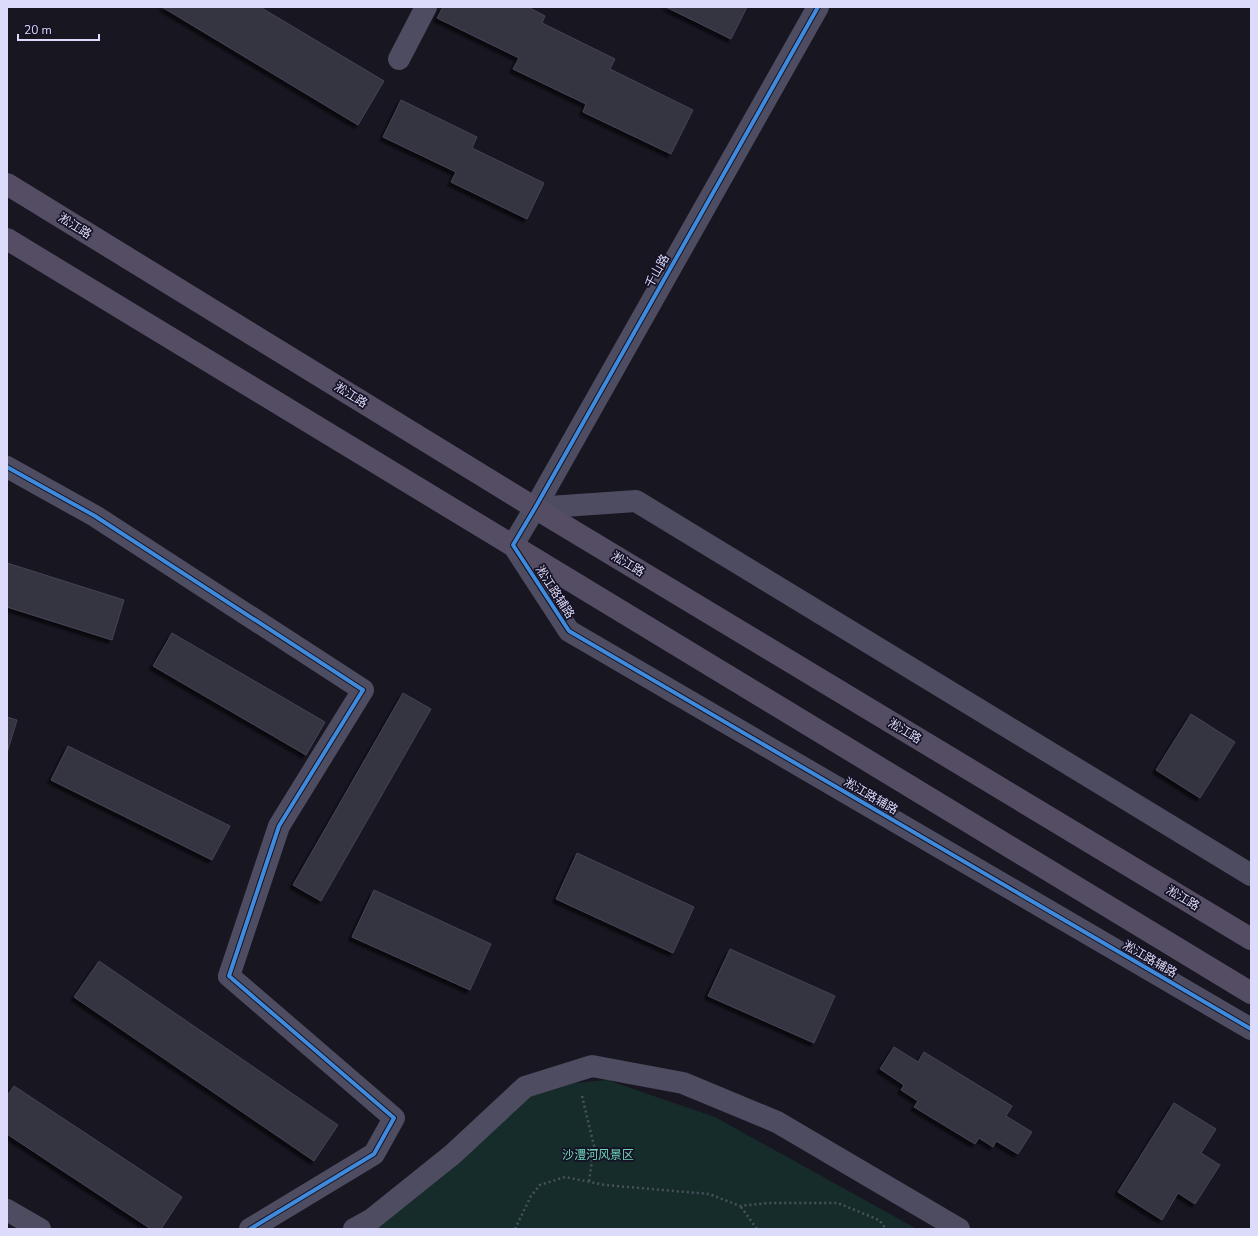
<svg xmlns="http://www.w3.org/2000/svg" width="1258" height="1236" font-family="'Nunito Sans','Noto Sans SC',sans-serif">
	<style>
		.park { fill: #162c2b }
		.building { fill: #363442; stroke: #454354; filter: url(#shadow) }
		.lines { fill: none; stroke-linecap: round; stroke-linejoin: round }
		.path { stroke: #48525d; stroke-width: 2.5; stroke-dasharray: 2 3; stroke-linecap: butt }
		.minor { stroke: #4d4c60; stroke-width: 22 }
		.major { stroke: #544d64; stroke-width: 22 }
		.cycleway-casing { stroke: #151225; stroke-width: 6 }
		.cycleway { stroke: #408adc; stroke-width: 4 }
		.labels { text-anchor: middle; dominant-baseline: central; stroke-width: 3.5; stroke-linejoin: round; paint-order: stroke }
		.street-label { font-size: 12px; fill: #dddbfb; stroke: #151225 }
		.park-label { font-size: 12px; fill: #6ed4b7; stroke: #151225 }
	</style>
	<defs>
		<filter id="shadow"><feDropShadow dx="-3.5" dy="3.5" stdDeviation="1" flood-color="#0009"/></filter>
	</defs>
	<rect width="100%" height="100%" fill="#181621"/>
	<path class="park" d="M 607,1080 L 715,1117 L 917,1229 L 371,1229 L 529,1097 L 575,1083 Z"/>
	<g class="building">
		<path d="M 162,7 L 260,7 L 384,81 L 358,125 Z"/>
		<path d="M 443,7 L 528,7 L 545,16 L 542,23 L 615,59 L 610,69 L 693,110 L 671,154 L 583,112 L 586,104 L 513,69 L 519,58 L 437,18 Z"/>
		<path d="M 666,7 L 747,7 L 731,39 Z"/>
		<path d="M 401,100 L 477,137 L 472,148 L 544,183 L 527,219 L 451,182 L 456,172 L 383,137 Z"/>
		<path d="M 7,563 L 124,600 L 112,640 L 7,607 Z"/>
		<path d="M 172,633 L 325,722 L 306,755 L 153,666 Z"/>
		<path d="M 403,693 L 431,709 L 321,901 L 293,885 Z"/>
		<path d="M 1191,714 L 1235,742 L 1200,798 L 1156,770 Z"/>
		<path d="M 7,717 L 17,720 L 7,753 Z"/>
		<path d="M 68,746 L 230,826 L 212,860 L 51,780 Z"/>
		<path d="M 577,853 L 694,907 L 673,953 L 556,899 Z"/>
		<path d="M 374,890 L 491,944 L 470,990 L 352,937 Z"/>
		<path d="M 730,949 L 835,996 L 814,1043 L 708,996 Z"/>
		<path d="M 99,961 L 338,1125 L 314,1161 L 74,997 Z"/>
		<path d="M 894,1047 L 918,1062 L 924,1052 L 1012,1106 L 1006,1116 L 1032,1132 L 1018,1154 L 996,1141 L 993,1147 L 979,1138 L 975,1144 L 914,1107 L 918,1101 L 901,1090 L 904,1085 L 880,1069 Z"/>
		<path d="M 14,1086 L 182,1197 L 161,1229 L 151,1229 L 7,1134 L 7,1096 Z"/>
		<path d="M 1174,1103 L 1216,1129 L 1201,1153 L 1220,1165 L 1195,1204 L 1178,1193 L 1162,1220 L 1118,1192 Z"/>
	</g>
	<g class="lines">
		<g class="path">
			<path d="M 582,1096 L 594,1146 L 589,1182"/>
			<path d="M 741,1207 L 757,1229"/>
			<path d="M 515,1229 L 531,1196 L 540,1185 L 565,1177 L 605,1185 L 709,1194 L 740,1206 L 768,1203 L 838,1203 L 879,1220 L 886,1229"/>
		</g>
		<g class="minor">
			<path d="M 818,7 L 535,508 L 513,545 L 569,631 L 1251,1029"/>
			<path d="M 399,59 L 426,7"/>
			<path d="M 7,467 L 95,516 L 363,690 L 279,826 L 229,976 L 394,1118 L 374,1154 L 250,1229"/>
			<path d="M 535,508 L 636,501 L 1251,875"/>
			<path d="M 7,1210 L 40,1229"/>
			<path d="M 354,1229 L 372,1219 L 453,1154 L 525,1087 L 592,1066 L 683,1083 L 777,1122 L 959,1229"/>
		</g>
		<g class="major">
			<path d="M 7,184 L 535,508 L 1251,939"/>
			<path d="M 7,239 L 1251,993"/>
		</g>
		<defs>
			<g id="cycleway">
				<path d="M 818,7 L 535,508 L 513,545 L 569,631 L 1251,1029"/>
				<path d="M 7,467 L 95,516 L 363,690 L 279,826 L 229,976 L 394,1118 L 374,1154 L 250,1229"/>
			</g>
		</defs>
		<use href="#cycleway" class="cycleway-casing"/>
		<use href="#cycleway" class="cycleway"/>
	</g>
	<g class="labels">
		<g class="street-label">
			<text transform="translate(75 226) rotate(32)">淞江路</text>
			<text transform="translate(657 271) rotate(-61)">千山路</text>
			<text transform="translate(351 395) rotate(32)">淞江路</text>
			<text transform="translate(628 564) rotate(31)">淞江路</text>
			<text transform="translate(555 592) rotate(57)">淞江路辅路</text>
			<text transform="translate(905 731) rotate(31)">淞江路</text>
			<text transform="translate(871 796) rotate(30)">淞江路辅路</text>
			<text transform="translate(1183 898) rotate(31)">淞江路</text>
			<text transform="translate(1150 959) rotate(30)">淞江路辅路</text>
		</g>
		<g class="park-label">
			<text x="598" y="1155">沙澧河风景区</text>
		</g>
	</g>
	<rect width="1258" height="1236" fill="none" stroke="#dddbfb" stroke-width="16"/>
	<path d="M18 34v6h81v-6" fill="none" stroke="#dddbfb" stroke-width="2"/>
	<text x="24" y="34" font-size="12" fill="#dddbfb" stroke="#151225" stroke-width="3" paint-order="stroke">20 m</text>
</svg>
